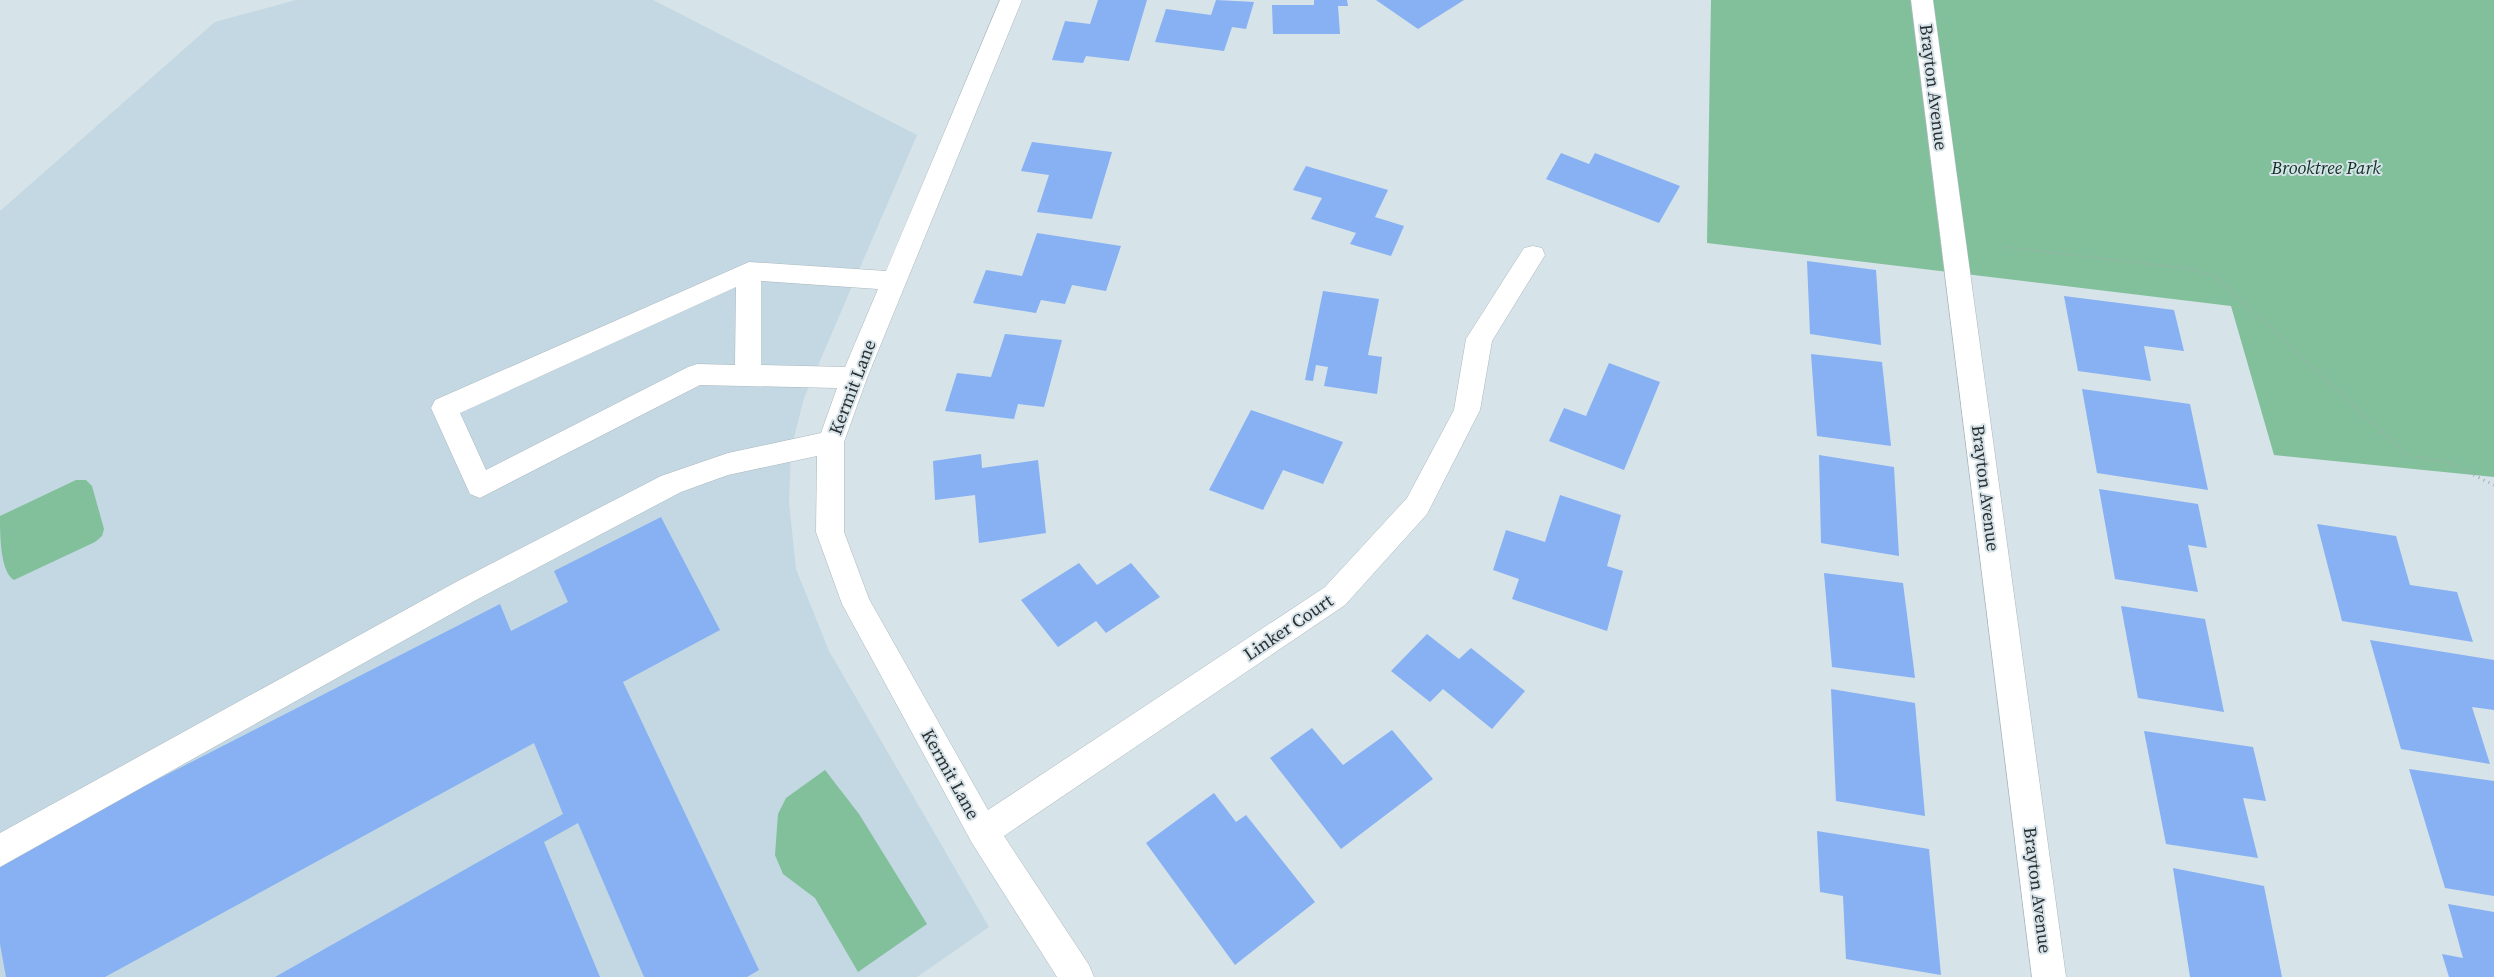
<svg xmlns="http://www.w3.org/2000/svg" width="2494" height="977" font-family="'Source Serif 4',serif">
	<style>
		.built { fill: #c3d8e2 }
		.green { fill: #81c09b }
		.building { fill: #87b1f2 }
		.lines { fill: none; stroke-linecap: round; stroke-linejoin: round }
		.minor-casing { stroke: #abb8be; stroke-width: 1 }
		.path-far1 { stroke: #a1acb0; stroke-width: 2.5; stroke-dasharray: 1 3; stroke-linecap: butt }
		.path { stroke: #a1acb0; stroke-width: 3; stroke-dasharray: 1 4.5; stroke-linecap: butt }
		.minor { fill: #fff; fill-rule: evenodd }
		.labels { text-anchor: middle; dominant-baseline: central; stroke-width: 4; stroke-linejoin: round; paint-order: stroke }
		.street-label { font-size: 18px; fill: #2b3032; stroke: #d6e3e9 }
		.park-label { font-size: 18px; font-style: italic; fill: #0d311f; stroke: #d6e3e9 }
	</style>
	<rect width="100%" height="100%" fill="#d6e3e9"/>
	<path class="built" d="M 296,0 L 653,0 L 917,135 L 804,398 L 791,449 L 789,503 L 796,569 L 829,651 L 989,927 L 917,977 L 0,977 L 0,211 L 215,22 Z"/>
	<g class="green">
		<path d="M 1711,0 L 2494,0 L 2494,477 L 2274,455 L 2231,306 L 1707,243 Z"/>
		<path d="M 76,480 L 86,480 L 92,486 L 104,529 L 102,536 L 95,542 L 14,580 C 0,572 0,535 0,516 Z"/>
		<path d="M 825,770 L 859,814 L 927,924 L 858,972 L 815,898 L 783,874 L 775,855 L 778,814 L 786,798 Z"/>
	</g>
	<g class="building">
		<path d="M 1098,0 L 1147,0 L 1129,61 L 1086,56 L 1083,63 L 1052,60 L 1065,21 L 1090,24 Z"/>
		<path d="M 1216,0 L 1254,2 L 1246,29 L 1232,27 L 1224,51 L 1155,42 L 1166,9 L 1211,15 Z"/>
		<path d="M 1314,0 L 1347,0 L 1348,6 L 1338,6 L 1340,34 L 1273,34 L 1272,5 L 1314,5 Z"/>
		<path d="M 1376,0 L 1464,0 L 1418,29 Z"/>
		<path d="M 1032,142 L 1112,152 L 1092,219 L 1037,212 L 1049,175 L 1021,171 Z"/>
		<path d="M 1561,153 L 1589,164 L 1595,153 L 1680,186 L 1659,223 L 1546,179 Z"/>
		<path d="M 1306,166 L 1388,190 L 1375,217 L 1404,226 L 1391,256 L 1350,244 L 1356,233 L 1311,219 L 1322,198 L 1293,190 Z"/>
		<path d="M 1037,233 L 1121,246 L 1106,291 L 1072,285 L 1065,304 L 1041,300 L 1036,313 L 973,303 L 986,270 L 1022,276 Z"/>
		<path d="M 1807,261 L 1876,270 L 1881,345 L 1810,334 Z"/>
		<path d="M 1323,291 L 1379,299 L 1368,355 L 1382,357 L 1377,394 L 1324,386 L 1328,367 L 1316,365 L 1313,381 L 1305,380 Z"/>
		<path d="M 2064,296 L 2174,310 L 2184,351 L 2144,346 L 2151,381 L 2078,371 Z"/>
		<path d="M 1005,334 L 1062,340 L 1044,407 L 1018,404 L 1014,419 L 945,411 L 957,373 L 991,377 Z"/>
		<path d="M 1811,354 L 1882,362 L 1891,446 L 1817,436 Z"/>
		<path d="M 1609,363 L 1660,382 L 1624,470 L 1549,441 L 1564,408 L 1586,416 Z"/>
		<path d="M 2082,389 L 2190,404 L 2208,490 L 2097,473 Z"/>
		<path d="M 1251,410 L 1343,442 L 1323,484 L 1283,470 L 1263,510 L 1209,490 Z"/>
		<path d="M 981,454 L 982,468 L 1038,460 L 1046,533 L 979,543 L 975,495 L 935,500 L 933,461 Z"/>
		<path d="M 1819,455 L 1894,467 L 1899,556 L 1821,543 Z"/>
		<path d="M 2099,489 L 2198,504 L 2207,548 L 2188,545 L 2198,592 L 2115,579 Z"/>
		<path d="M 1560,495 L 1621,515 L 1607,566 L 1623,571 L 1607,631 L 1512,599 L 1519,579 L 1493,570 L 1506,530 L 1545,542 Z"/>
		<path d="M 661,517 L 720,630 L 623,682 L 759,970 L 747,977 L 644,977 L 578,823 L 544,842 L 600,977 L 275,977 L 563,814 L 534,743 L 105,977 L 6,977 L 0,944 L 0,860 L 500,604 L 511,631 L 568,602 L 554,571 Z"/>
		<path d="M 2317,524 L 2396,536 L 2410,585 L 2457,592 L 2473,642 L 2342,621 Z"/>
		<path d="M 1079,563 L 1097,585 L 1131,563 L 1160,597 L 1106,633 L 1096,621 L 1058,647 L 1021,600 Z"/>
		<path d="M 1824,573 L 1903,583 L 1915,678 L 1832,667 Z"/>
		<path d="M 2121,606 L 2205,619 L 2224,712 L 2138,698 Z"/>
		<path d="M 1427,634 L 1459,659 L 1471,648 L 1525,691 L 1492,729 L 1443,689 L 1430,702 L 1391,671 Z"/>
		<path d="M 2370,640 L 2494,660 L 2494,710 L 2472,707 L 2490,764 L 2401,749 Z"/>
		<path d="M 1831,689 L 1915,703 L 1925,816 L 1836,801 Z"/>
		<path d="M 1312,728 L 1343,765 L 1392,730 L 1433,779 L 1341,849 L 1270,758 Z"/>
		<path d="M 2144,731 L 2253,747 L 2266,801 L 2243,798 L 2258,858 L 2166,844 Z"/>
		<path d="M 2409,769 L 2494,781 L 2494,896 L 2445,888 Z"/>
		<path d="M 1214,793 L 1236,822 L 1246,815 L 1315,902 L 1235,965 L 1146,843 Z"/>
		<path d="M 1817,831 L 1929,849 L 1941,975 L 1846,959 L 1843,896 L 1820,892 Z"/>
		<path d="M 2173,868 L 2264,886 L 2282,977 L 2190,977 Z"/>
		<path d="M 2448,904 L 2494,912 L 2494,977 L 2449,977 L 2442,954 L 2463,958 Z"/>
	</g>
	<g class="lines">
		<defs>
			<g id="minor">
				<path d="M 1000,0 L 1022,0 L 867,378 L 844,442 L 844,532 L 869,599 L 988,810 L 1325,587 L 1407,498 L 1454,410 L 1466,339 L 1524,248 L 1533,246 L 1542,248 L 1545,255 L 1492,341 L 1480,410 L 1427,514 L 1345,605 L 1004,836 L 1089,965 L 1094,977 L 1057,977 L 972,843 L 842,604 L 816,532 L 817,456 L 728,475 L 681,492 L 476,600 L 0,867 L 0,833 L 456,582 L 661,476 L 728,453 L 821,433 L 837,388 L 700,385 L 480,498 L 470,494 L 431,408 L 435,400 L 749,262 L 886,271 ZM 761,281 L 878,289 L 845,367 L 761,365 ZM 736,287 L 735,365 L 697,364 L 688,367 L 486,470 L 460,413 Z"/>
				<path d="M 1911,0 L 1933,0 L 2066,977 L 2032,977 Z"/>
			</g>
		</defs>
		<use href="#minor" class="minor-casing"/>
		<path class="path-far1" d="M 2005,247 L 2190,269 L 2215,276 L 2383,433"/>
		<path class="path" d="M 2382,432 L 2408,456 L 2447,462 L 2494,485"/>
		<use href="#minor" class="minor"/>
	</g>
	<g class="labels">
		<g class="street-label">
			<text transform="translate(1934 87) rotate(83)">Brayton Avenue</text>
			<text transform="translate(852 387) rotate(-69)">Kermit Lane</text>
			<text transform="translate(1986 488) rotate(83)">Brayton Avenue</text>
			<text transform="translate(1288 627) rotate(-34)">Linker Court</text>
			<text transform="translate(951 774) rotate(61)">Kermit Lane</text>
			<text transform="translate(2038 890) rotate(83)">Brayton Avenue</text>
		</g>
		<g class="park-label">
			<text x="2326" y="167">Brooktree Park</text>
		</g>
	</g>
</svg>
